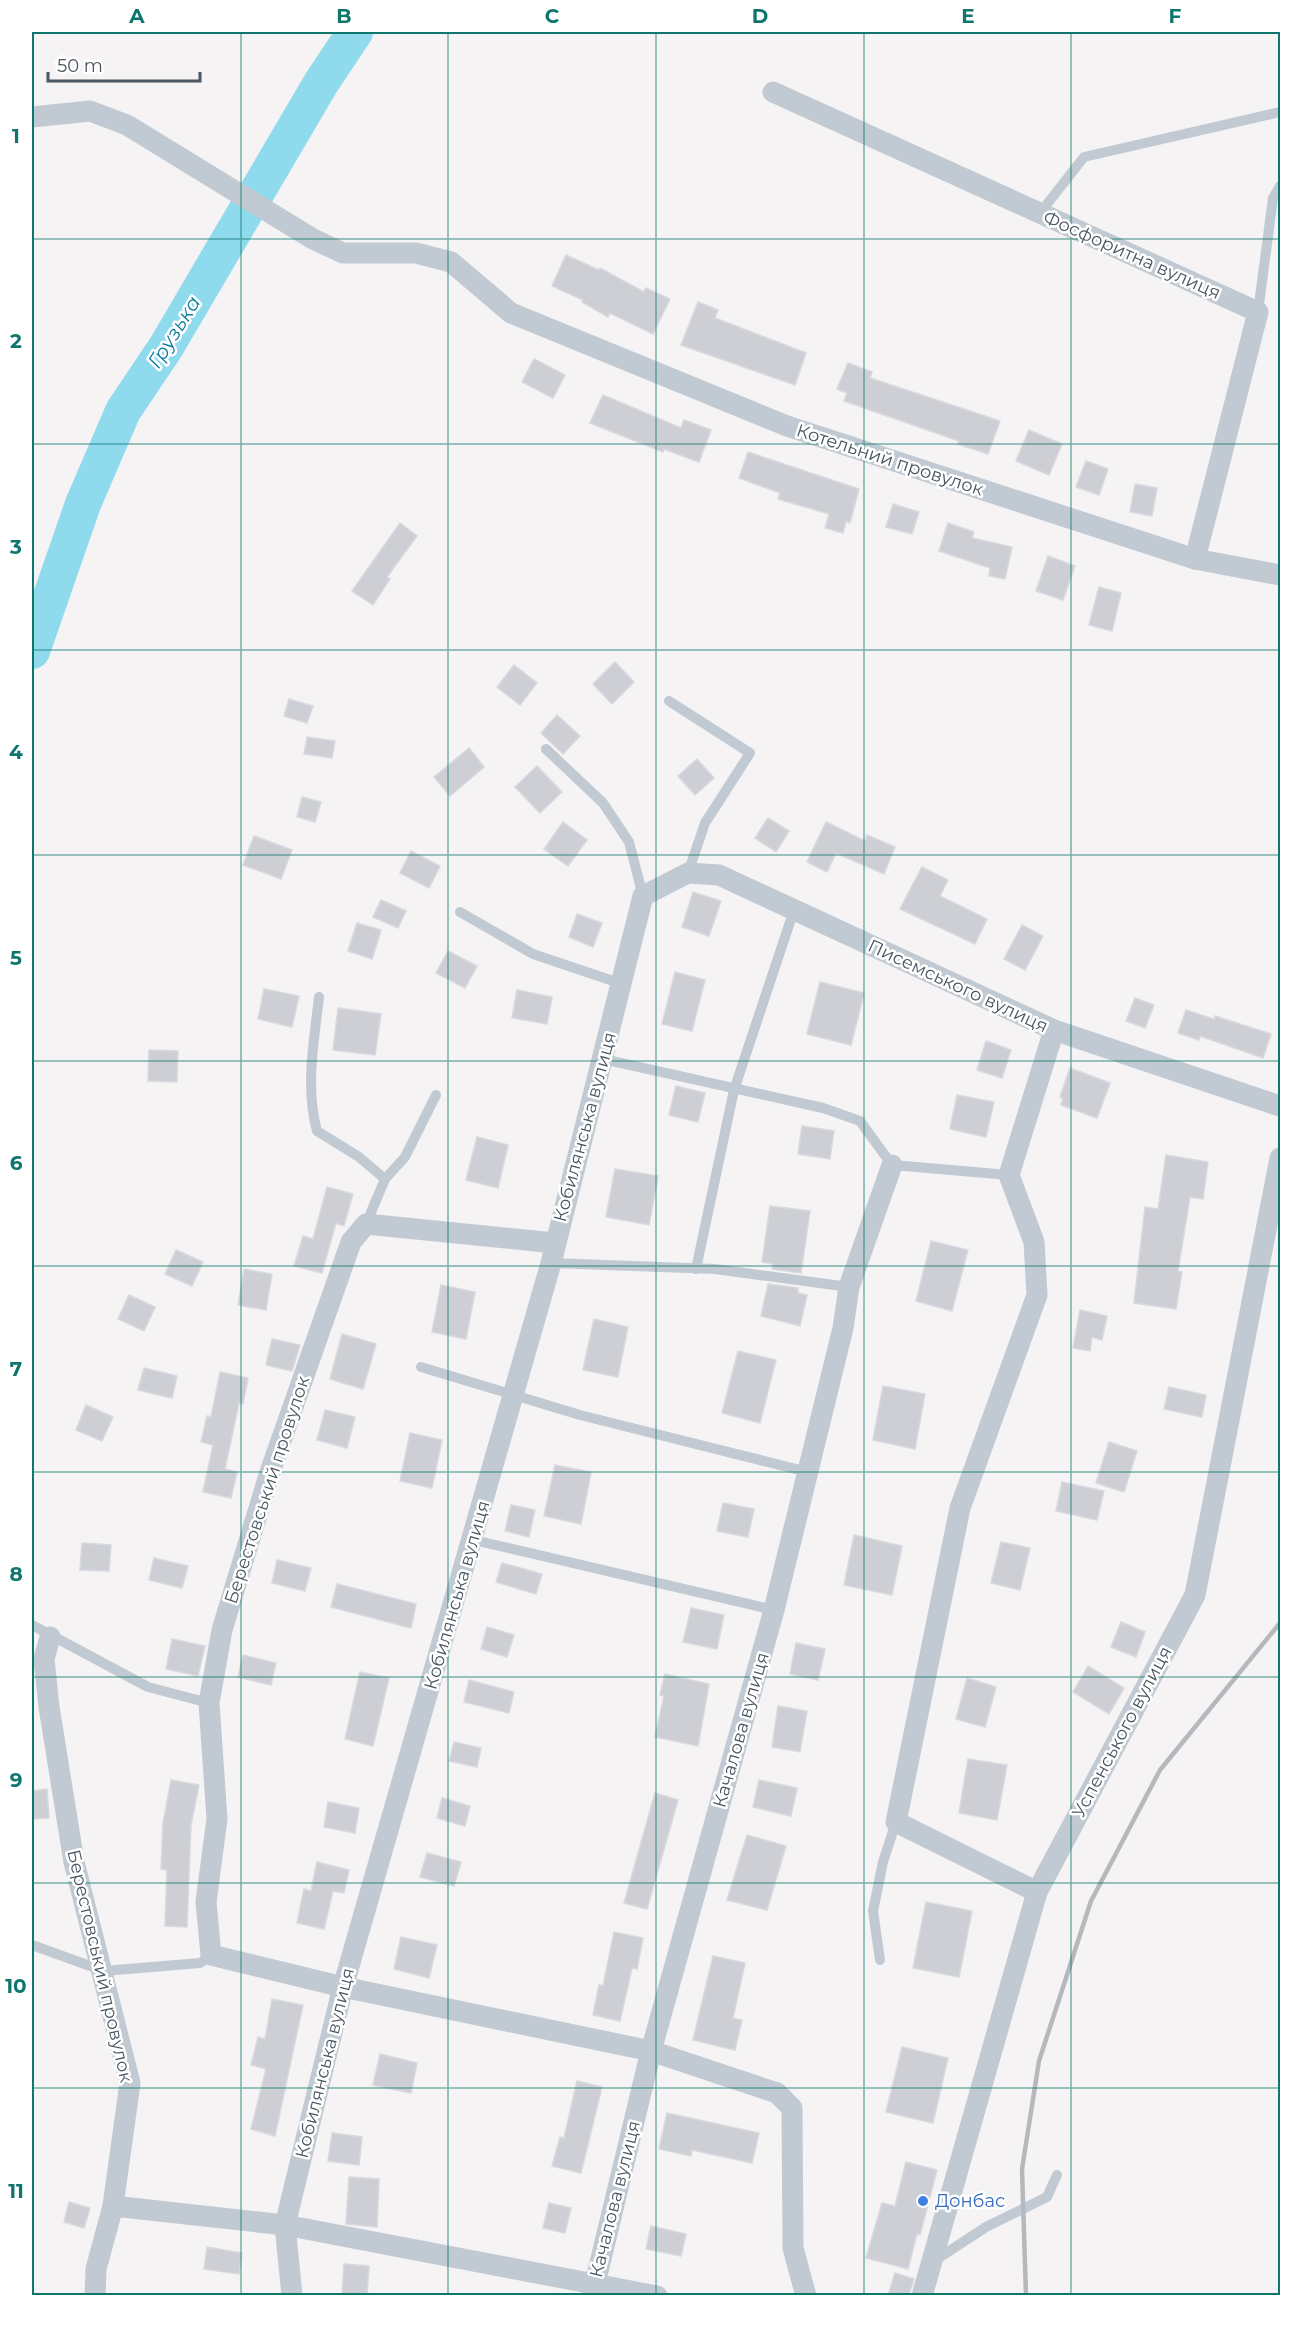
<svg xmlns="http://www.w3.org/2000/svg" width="1312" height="2327" font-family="Montserrat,sans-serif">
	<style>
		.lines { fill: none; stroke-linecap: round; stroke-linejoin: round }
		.river { stroke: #90daee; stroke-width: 36 }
		.building { fill: #cdcfd5; stroke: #d7d9de; stroke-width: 1.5 }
		.lane { stroke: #c1cad2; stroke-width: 10 }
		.street { stroke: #c1cad2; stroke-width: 21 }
		.rail { stroke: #b5b8bd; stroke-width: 4.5 }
		.grid { fill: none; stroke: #0f766e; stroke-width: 1.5; stroke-opacity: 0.55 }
		.shop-dot { fill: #3f7fe0; stroke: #fff; stroke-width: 2 }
		.labels { text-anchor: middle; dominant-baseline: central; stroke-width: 5; stroke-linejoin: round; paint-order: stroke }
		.street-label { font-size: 18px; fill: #4a5661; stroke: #fff }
		.shop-label { font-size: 18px; fill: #366cbe; stroke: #fff; text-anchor: start }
		.water-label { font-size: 20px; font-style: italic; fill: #0c7c9b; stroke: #fff }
		.neatline { fill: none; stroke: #0f766e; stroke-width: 2 }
		.grid-label { font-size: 20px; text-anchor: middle; font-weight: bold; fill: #0f766e }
	</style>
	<rect width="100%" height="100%" fill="#f5f3f3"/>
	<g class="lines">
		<path class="river" d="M 32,651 L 83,504 L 123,411 L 166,347 L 321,83 L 355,32"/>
	</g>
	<g class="building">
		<path d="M 566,255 L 599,270 L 600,268 L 644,292 L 646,288 L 670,299 L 653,334 L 610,313 L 608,317 L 582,302 L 583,300 L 552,286 Z"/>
		<path d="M 698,302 L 718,310 L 715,318 L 806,353 L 795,385 L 681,345 Z"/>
		<path d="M 534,359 L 565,375 L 553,398 L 522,382 Z"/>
		<path d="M 848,363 L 872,372 L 870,378 L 1000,421 L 988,454 L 958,444 L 959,441 L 844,401 L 847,393 L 837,389 Z"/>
		<path d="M 603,395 L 681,428 L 684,420 L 711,430 L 699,462 L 664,449 L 663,452 L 590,423 Z"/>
		<path d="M 1029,430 L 1062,444 L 1049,475 L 1016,461 Z"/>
		<path d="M 748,452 L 859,489 L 850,523 L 846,521 L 843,533 L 825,528 L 829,514 L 778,499 L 780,493 L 739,478 Z"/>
		<path d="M 1086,461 L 1108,469 L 1099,495 L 1076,487 Z"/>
		<path d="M 1135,484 L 1157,488 L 1152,516 L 1130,512 Z"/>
		<path d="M 893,504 L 919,512 L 912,534 L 886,527 Z"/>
		<path d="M 400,523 L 417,536 L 387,577 L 390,579 L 373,605 L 352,591 Z"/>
		<path d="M 948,523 L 974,532 L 972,538 L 1012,547 L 1005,579 L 989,576 L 990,568 L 939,551 Z"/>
		<path d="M 1048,556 L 1075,566 L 1063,600 L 1036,591 Z"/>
		<path d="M 1099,587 L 1121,593 L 1112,631 L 1089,625 Z"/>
		<path d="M 615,662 L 634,682 L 612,704 L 593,684 Z"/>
		<path d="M 514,665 L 537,683 L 520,705 L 497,687 Z"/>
		<path d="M 289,699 L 313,706 L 307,723 L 284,716 Z"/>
		<path d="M 557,715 L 580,736 L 563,754 L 541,733 Z"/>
		<path d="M 307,737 L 335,741 L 332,758 L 304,754 Z"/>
		<path d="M 469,748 L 484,767 L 450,796 L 434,777 Z"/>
		<path d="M 697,759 L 714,778 L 695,795 L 678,776 Z"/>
		<path d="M 537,766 L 562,792 L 540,813 L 515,787 Z"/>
		<path d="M 302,797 L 321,802 L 315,822 L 297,817 Z"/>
		<path d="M 768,818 L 789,831 L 776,852 L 755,838 Z"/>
		<path d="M 563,822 L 587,840 L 568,866 L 544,849 Z"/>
		<path d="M 826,822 L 865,841 L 867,835 L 895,847 L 884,874 L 836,853 L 827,872 L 807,862 Z"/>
		<path d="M 254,836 L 292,850 L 281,879 L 243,865 Z"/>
		<path d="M 411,851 L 440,866 L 429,888 L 400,873 Z"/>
		<path d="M 922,867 L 948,880 L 940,896 L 987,919 L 975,944 L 900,909 Z"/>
		<path d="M 693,892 L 721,901 L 709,936 L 682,927 Z"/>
		<path d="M 381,900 L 406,911 L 398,928 L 373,917 Z"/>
		<path d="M 577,914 L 602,923 L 593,947 L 569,937 Z"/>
		<path d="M 357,923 L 381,930 L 372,959 L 348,951 Z"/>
		<path d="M 1022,925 L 1043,936 L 1025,970 L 1004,959 Z"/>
		<path d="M 448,951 L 477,966 L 465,988 L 436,973 Z"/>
		<path d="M 675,972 L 705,980 L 692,1031 L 662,1024 Z"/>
		<path d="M 820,982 L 864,993 L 851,1045 L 807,1034 Z"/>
		<path d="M 264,989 L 299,996 L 292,1027 L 258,1019 Z"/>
		<path d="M 517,990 L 552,997 L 547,1024 L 512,1018 Z"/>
		<path d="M 1135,998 L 1154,1005 L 1145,1028 L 1126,1021 Z"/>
		<path d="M 338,1008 L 381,1014 L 375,1055 L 333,1050 Z"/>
		<path d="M 1186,1010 L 1214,1019 L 1215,1016 L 1271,1034 L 1263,1058 L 1200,1036 L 1199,1040 L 1178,1033 Z"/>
		<path d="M 986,1041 L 1011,1050 L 1002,1078 L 977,1070 Z"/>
		<path d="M 149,1050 L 178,1051 L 177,1082 L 148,1081 Z"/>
		<path d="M 1070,1068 L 1110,1083 L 1097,1118 L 1061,1105 L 1063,1099 L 1060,1097 Z"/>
		<path d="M 676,1086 L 705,1093 L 698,1122 L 669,1115 Z"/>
		<path d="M 957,1095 L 994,1102 L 986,1137 L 950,1129 Z"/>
		<path d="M 802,1126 L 834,1131 L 830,1159 L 798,1154 Z"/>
		<path d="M 477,1137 L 508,1145 L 498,1188 L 466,1180 Z"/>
		<path d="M 1166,1155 L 1208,1162 L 1203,1199 L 1190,1197 L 1178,1271 L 1182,1272 L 1176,1309 L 1134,1303 L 1145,1207 L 1158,1209 Z"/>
		<path d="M 615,1169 L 658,1176 L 649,1225 L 606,1217 Z"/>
		<path d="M 327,1187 L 353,1194 L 344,1226 L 336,1223 L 322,1273 L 294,1266 L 303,1236 L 313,1239 Z"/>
		<path d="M 770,1206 L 810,1211 L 801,1273 L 772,1269 L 773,1264 L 762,1262 Z"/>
		<path d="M 931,1241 L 968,1250 L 952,1311 L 916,1301 Z"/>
		<path d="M 176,1250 L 203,1262 L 192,1286 L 165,1274 Z"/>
		<path d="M 244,1269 L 272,1274 L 266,1310 L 238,1305 Z"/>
		<path d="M 768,1284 L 798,1288 L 798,1293 L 807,1295 L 800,1326 L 761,1316 Z"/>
		<path d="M 441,1285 L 475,1292 L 466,1339 L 432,1332 Z"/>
		<path d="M 129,1295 L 155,1307 L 144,1331 L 118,1319 Z"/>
		<path d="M 1080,1310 L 1107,1316 L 1102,1340 L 1092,1337 L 1090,1351 L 1073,1348 Z"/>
		<path d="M 594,1319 L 628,1327 L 618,1377 L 583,1370 Z"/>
		<path d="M 342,1334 L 376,1344 L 363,1389 L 330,1379 Z"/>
		<path d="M 272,1339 L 300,1345 L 292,1371 L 266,1365 Z"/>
		<path d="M 738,1351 L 776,1360 L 760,1423 L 722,1413 Z"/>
		<path d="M 144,1368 L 177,1376 L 172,1398 L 138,1390 Z"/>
		<path d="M 220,1372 L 248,1378 L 243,1404 L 239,1403 L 225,1469 L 237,1472 L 231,1498 L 203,1492 L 213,1445 L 201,1442 L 207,1416 L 211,1417 Z"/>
		<path d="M 883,1386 L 925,1394 L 915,1449 L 873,1440 Z"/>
		<path d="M 1169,1387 L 1206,1395 L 1202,1417 L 1164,1409 Z"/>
		<path d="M 86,1405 L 113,1417 L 102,1441 L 76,1430 Z"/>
		<path d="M 325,1410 L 355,1417 L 347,1448 L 317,1440 Z"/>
		<path d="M 410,1433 L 442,1440 L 432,1488 L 400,1481 Z"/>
		<path d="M 1109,1442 L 1137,1451 L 1124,1492 L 1096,1483 Z"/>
		<path d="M 555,1465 L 591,1472 L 581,1524 L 544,1516 Z"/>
		<path d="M 1062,1482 L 1104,1491 L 1097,1520 L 1056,1511 Z"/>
		<path d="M 723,1503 L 754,1509 L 748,1537 L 717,1531 Z"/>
		<path d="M 511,1505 L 535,1510 L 529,1537 L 505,1531 Z"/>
		<path d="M 854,1535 L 902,1546 L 892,1595 L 844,1585 Z"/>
		<path d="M 1001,1542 L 1030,1548 L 1020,1590 L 991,1583 Z"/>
		<path d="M 82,1543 L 111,1545 L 109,1571 L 80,1570 Z"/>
		<path d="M 154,1558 L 188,1566 L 182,1588 L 149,1580 Z"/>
		<path d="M 277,1560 L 311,1568 L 305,1591 L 272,1583 Z"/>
		<path d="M 502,1563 L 542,1574 L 536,1594 L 496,1582 Z"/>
		<path d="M 337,1584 L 416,1604 L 411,1628 L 331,1607 Z"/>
		<path d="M 691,1608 L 724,1615 L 717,1649 L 683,1642 Z"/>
		<path d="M 1121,1622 L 1145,1632 L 1136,1657 L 1111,1647 Z"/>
		<path d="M 487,1627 L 514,1635 L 507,1657 L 481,1649 Z"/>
		<path d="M 172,1639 L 205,1646 L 198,1676 L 166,1669 Z"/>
		<path d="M 796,1643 L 825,1649 L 818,1680 L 790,1674 Z"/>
		<path d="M 243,1655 L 276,1663 L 271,1685 L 238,1677 Z"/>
		<path d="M 1088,1666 L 1124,1688 L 1109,1714 L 1073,1692 Z"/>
		<path d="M 360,1672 L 389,1678 L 373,1746 L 345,1739 Z"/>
		<path d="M 665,1674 L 709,1684 L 698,1746 L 655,1737 L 664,1696 L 660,1695 Z"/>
		<path d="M 967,1678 L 996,1687 L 985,1727 L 956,1719 Z"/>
		<path d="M 469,1680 L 514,1692 L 509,1713 L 464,1702 Z"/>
		<path d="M 778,1706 L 807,1711 L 800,1752 L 772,1747 Z"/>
		<path d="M 454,1742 L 481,1748 L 477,1767 L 449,1761 Z"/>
		<path d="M 968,1759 L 1007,1765 L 997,1820 L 959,1813 Z"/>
		<path d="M 171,1780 L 199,1785 L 191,1825 L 187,1927 L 165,1926 L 167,1870 L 161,1869 L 163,1823 Z"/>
		<path d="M 759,1780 L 797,1788 L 791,1816 L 753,1807 Z"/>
		<path d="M 47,1789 L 49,1818 L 32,1819 L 32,1791 Z"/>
		<path d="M 655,1793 L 678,1800 L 647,1909 L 624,1903 Z"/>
		<path d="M 442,1798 L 470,1806 L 465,1826 L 437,1818 Z"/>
		<path d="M 328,1802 L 359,1808 L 355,1833 L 324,1827 Z"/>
		<path d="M 747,1835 L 786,1846 L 767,1910 L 727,1900 Z"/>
		<path d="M 427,1853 L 461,1862 L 454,1886 L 420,1877 Z"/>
		<path d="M 317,1862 L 349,1870 L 344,1893 L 333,1891 L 324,1929 L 297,1923 L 304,1889 L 311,1891 Z"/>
		<path d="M 926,1902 L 972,1911 L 959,1977 L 913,1968 Z"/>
		<path d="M 614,1932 L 643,1938 L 637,1969 L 632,1968 L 620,2021 L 593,2015 L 599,1985 L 603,1986 Z"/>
		<path d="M 401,1937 L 437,1945 L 429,1978 L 394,1969 Z"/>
		<path d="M 713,1956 L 745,1963 L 733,2018 L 742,2020 L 735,2050 L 693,2040 Z"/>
		<path d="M 272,1999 L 303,2005 L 275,2136 L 251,2129 L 266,2069 L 251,2065 L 258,2037 L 265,2039 Z"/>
		<path d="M 902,2047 L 948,2058 L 933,2123 L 886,2112 Z"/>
		<path d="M 380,2054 L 417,2063 L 411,2093 L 373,2085 Z"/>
		<path d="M 577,2081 L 602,2087 L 581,2173 L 552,2166 L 560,2137 L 564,2138 Z"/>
		<path d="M 667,2113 L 759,2133 L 752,2163 L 692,2150 L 691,2156 L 659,2149 Z"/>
		<path d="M 332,2133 L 362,2137 L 359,2165 L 328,2161 Z"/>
		<path d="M 906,2162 L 937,2170 L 920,2235 L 917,2234 L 908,2269 L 866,2258 L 882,2203 L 895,2206 Z"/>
		<path d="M 349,2177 L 379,2179 L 377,2227 L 346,2224 Z"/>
		<path d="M 69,2202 L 90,2208 L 84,2228 L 64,2222 Z"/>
		<path d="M 549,2203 L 571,2208 L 565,2233 L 543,2228 Z"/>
		<path d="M 651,2226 L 686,2234 L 681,2256 L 646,2249 Z"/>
		<path d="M 207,2247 L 242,2253 L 239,2274 L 204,2269 Z"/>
		<path d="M 344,2264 L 369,2266 L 367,2295 L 342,2295 Z"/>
		<path d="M 895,2273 L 914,2279 L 909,2295 L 888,2295 Z"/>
	</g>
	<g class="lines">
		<g class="lane">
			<path d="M 1040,213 L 1084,157 L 1280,112"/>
			<path d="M 1258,312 L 1273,198 L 1280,186"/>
			<path d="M 669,701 L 750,753 L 705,823 L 688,873"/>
			<path d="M 546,749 L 603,803 L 629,842 L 643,896"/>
			<path d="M 460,912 L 533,954 L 622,984"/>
			<path d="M 319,997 C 314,1042 305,1087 317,1131 L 359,1157 L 385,1179"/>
			<path d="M 603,1059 L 823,1108 L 860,1121 L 892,1165 L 1009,1175"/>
			<path d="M 366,1224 L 385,1179 L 405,1157 L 436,1095"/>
			<path d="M 551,1263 L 715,1269 L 849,1287"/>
			<path d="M 696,1269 L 734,1090 L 794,910"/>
			<path d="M 421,1367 L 580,1415 L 808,1472"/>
			<path d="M 474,1540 L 774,1610"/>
			<path d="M 32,1625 L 148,1687 L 209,1703"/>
			<path d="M 32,1945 L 104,1971 L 200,1963 L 211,1955"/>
			<path d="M 880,1960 L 873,1911 L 883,1862 L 896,1822"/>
			<path d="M 934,2261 L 986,2227 L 1047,2197 L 1057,2175"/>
		</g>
		<g class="street">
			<path d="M 773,92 L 1258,312 L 1195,559"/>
			<path d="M 32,117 L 90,111 L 127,125 L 313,239 L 343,253 L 416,253 L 451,262 L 511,313 L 787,426 L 1195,559 L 1280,575"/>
			<path d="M 555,1243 L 366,1224 L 351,1242 L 270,1472 L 222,1630 L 209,1703 L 217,1819 L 206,1902 L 211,1955 L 343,1987 L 651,2051 L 777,2093 L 792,2108 L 793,2248 L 806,2296"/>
			<path d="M 50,1637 L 44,1659 L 49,1707 L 74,1862 L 130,2083 L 113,2206 L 96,2269 L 95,2296"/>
			<path d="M 1037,1892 L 896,1822 L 960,1508 L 1037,1295 L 1034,1242 L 1009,1175 L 1054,1030"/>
			<path d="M 113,2206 L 285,2225 L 657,2296"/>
			<path d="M 292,2296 L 285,2225 L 343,1987 L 551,1263 L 643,896 L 688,873 L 719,875 L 1054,1030 L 1280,1106"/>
			<path d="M 592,2296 L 651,2051 L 774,1610 L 843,1328 L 849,1287 L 892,1165"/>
			<path d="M 922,2296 L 1037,1892 L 1195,1595 L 1280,1158"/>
		</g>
		<path class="rail" d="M 1026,2296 L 1022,2169 L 1039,2061 L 1091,1901 L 1160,1770 L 1280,1623"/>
	</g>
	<path class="grid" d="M 241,32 L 241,2296M 448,32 L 448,2296M 656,32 L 656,2296M 864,32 L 864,2296M 1071,32 L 1071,2296M 32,239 L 1280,239M 32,444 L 1280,444M 32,650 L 1280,650M 32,855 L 1280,855M 32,1061 L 1280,1061M 32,1266 L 1280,1266M 32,1472 L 1280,1472M 32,1677 L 1280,1677M 32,1883 L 1280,1883M 32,2088 L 1280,2088"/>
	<circle class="shop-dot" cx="923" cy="2201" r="6"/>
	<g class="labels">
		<g class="street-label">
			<text transform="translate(1132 255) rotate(24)">Фосфоритна вулиця</text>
			<text transform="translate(890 460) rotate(18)">Котельний провулок</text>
			<text transform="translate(958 986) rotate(25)">Писемського вулиця</text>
			<text transform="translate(585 1127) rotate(-75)">Кобилянська вулиця</text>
			<text transform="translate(267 1490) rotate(-72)">Берестовський провулок</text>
			<text transform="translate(457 1595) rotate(-74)">Кобилянська вулиця</text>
			<text transform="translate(741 1730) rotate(-74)">Качалова вулиця</text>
			<text transform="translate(1122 1732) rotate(-62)">Успенського вулиця</text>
			<text transform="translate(100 1966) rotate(77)">Берестовський провулок</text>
			<text transform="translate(325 2063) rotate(-76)">Кобилянська вулиця</text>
			<text transform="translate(615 2199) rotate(-76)">Качалова вулиця</text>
		</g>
		<g class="shop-label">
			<text x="935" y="2201">Донбас</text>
		</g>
		<g class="water-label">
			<text transform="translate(174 332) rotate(-58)">Грузька</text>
		</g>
	</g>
	<rect width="1312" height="2327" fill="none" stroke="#ffffff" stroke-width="66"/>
	<path d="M48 72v9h152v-9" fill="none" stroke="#4a5661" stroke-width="3"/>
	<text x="57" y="72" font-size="18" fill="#4a5661" stroke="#ffffff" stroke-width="4.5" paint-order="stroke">50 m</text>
	<rect x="33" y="33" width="1246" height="2261" class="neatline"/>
	<g class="grid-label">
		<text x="137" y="23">A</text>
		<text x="344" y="23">B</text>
		<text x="552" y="23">C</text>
		<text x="760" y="23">D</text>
		<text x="968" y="23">E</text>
		<text x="1175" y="23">F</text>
		<text x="16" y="143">1</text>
		<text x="16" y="348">2</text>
		<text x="16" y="554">3</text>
		<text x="16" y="759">4</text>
		<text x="16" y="965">5</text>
		<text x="16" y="1170">6</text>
		<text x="16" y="1376">7</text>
		<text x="16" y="1581">8</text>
		<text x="16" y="1787">9</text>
		<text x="16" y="1993">10</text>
		<text x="16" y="2198">11</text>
	</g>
</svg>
